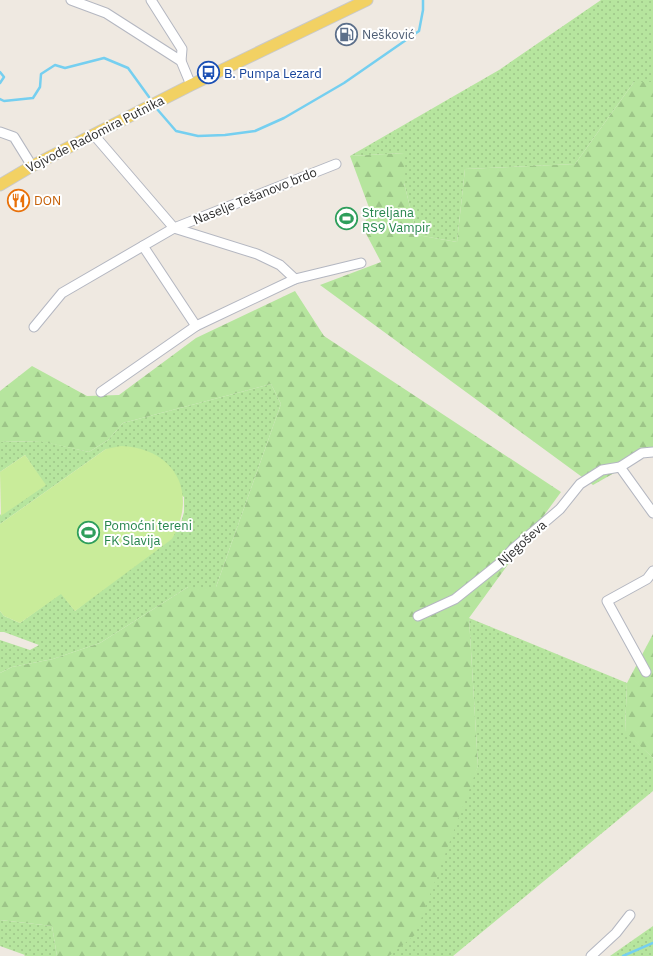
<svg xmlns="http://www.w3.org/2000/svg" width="653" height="956" font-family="'IBM Plex Sans',sans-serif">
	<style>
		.grass { fill: url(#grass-dots) }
		.forest { fill: url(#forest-firs) }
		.pitch { fill: #c9ec9a }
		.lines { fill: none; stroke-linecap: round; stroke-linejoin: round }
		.stream { stroke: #75cff0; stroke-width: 2.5 }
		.minor-casing { stroke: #b4b7c1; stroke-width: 11 }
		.major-casing { stroke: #c9c9c9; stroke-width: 13 }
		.minor { stroke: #fff; stroke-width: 9 }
		.major { stroke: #f2d163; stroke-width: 11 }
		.labels { text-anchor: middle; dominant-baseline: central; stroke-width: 4; stroke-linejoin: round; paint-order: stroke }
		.service-label { font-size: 13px; fill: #4e5e75; stroke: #fff; text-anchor: start }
		.transit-label { font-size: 13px; fill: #164399; stroke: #fff; text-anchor: start }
		.street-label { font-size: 13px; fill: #2e2e2e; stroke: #fff }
		.food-label { font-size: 13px; fill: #c56008; stroke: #fff; text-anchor: start }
		.leisure-label { font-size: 13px; fill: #27864d; stroke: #fff; text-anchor: start }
	</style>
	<defs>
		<pattern id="grass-dots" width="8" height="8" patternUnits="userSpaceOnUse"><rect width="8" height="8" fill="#b6e59e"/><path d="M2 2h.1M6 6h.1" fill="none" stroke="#9dc588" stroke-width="1.8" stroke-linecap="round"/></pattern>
		<pattern id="forest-firs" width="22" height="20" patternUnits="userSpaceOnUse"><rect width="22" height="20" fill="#b6e59e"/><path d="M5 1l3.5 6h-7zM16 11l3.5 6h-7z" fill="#9dc588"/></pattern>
	</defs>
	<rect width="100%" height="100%" fill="#efe9e1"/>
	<g class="grass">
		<path d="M 601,0 L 653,0 L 653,82 L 634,82 L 575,164 L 465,169 L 457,242 L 417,235 L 404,183 L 404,153 L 350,156 L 499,70 Z"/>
		<path d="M 271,384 L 281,404 L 216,587 L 188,587 L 100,643 L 53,659 L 12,667 L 0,673 L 0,640 L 30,650 L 39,645 L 4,632 L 0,632 L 0,611 L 4,616 L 20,623 L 61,593 L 75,611 L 180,526 L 184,512 L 184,497 L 106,449 L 0,524 L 0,514 L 1,515 L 45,485 L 25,455 L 0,472 L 0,442 L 41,441 L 89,452 L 108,440 L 123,423 Z"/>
		<path d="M 469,618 L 627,683 L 625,731 L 653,758 L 653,791 L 453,956 L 389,956 L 478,766 Z"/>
		<path d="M 0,920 L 52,926 L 57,956 L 24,956 L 25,955 L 0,946 Z"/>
		<path d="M 653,926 L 653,956 L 610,956 Z"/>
	</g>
	<g class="forest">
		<path d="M 634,82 L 653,82 L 653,451 L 593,485 L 320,285 L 381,262 L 362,226 L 371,213 L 350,156 L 404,153 L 404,183 L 417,235 L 457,242 L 465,169 L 575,164 Z"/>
		<path d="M 295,291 L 324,336 L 561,492 L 469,618 L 478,766 L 415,935 L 389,956 L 57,956 L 52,926 L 0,920 L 0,673 L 12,667 L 53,659 L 100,643 L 188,587 L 216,587 L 281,404 L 271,384 L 123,423 L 108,440 L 89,452 L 39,441 L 0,442 L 0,391 L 32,366 L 87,396 L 119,395 L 196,338 Z"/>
		<path d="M 653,634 L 653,758 L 625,732 L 627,683 Z"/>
	</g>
	<g class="pitch">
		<path d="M 121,446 C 174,448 199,492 172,539 L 75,611 L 61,594 L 20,623 L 4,616 L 0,611 L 0,524 L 106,449 Z"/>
		<path d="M 25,455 L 46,485 L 1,516 L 0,472 Z"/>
	</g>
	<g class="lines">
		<g class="stream">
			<path d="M 0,72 L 4,77 L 0,83"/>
			<path d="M 0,99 L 4,101 L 33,98 L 40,87 L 41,74 L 55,65 L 65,68 L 104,58 L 128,68 L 149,97"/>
			<path d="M 157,109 L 176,131 L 198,136 L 225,135 L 255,131 L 284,118 L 344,83 L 419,31 L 423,10 L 423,0"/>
			<path d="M 623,956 L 653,943"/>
		</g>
		<defs>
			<g id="minor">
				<path d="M 71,0 L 106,13 L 181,61 L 191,85"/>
				<path d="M 151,0 L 182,49 L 181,61"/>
				<path d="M 0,132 L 14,137 L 32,166"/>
				<path d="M 94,135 L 174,228 L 336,164"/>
				<path d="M 143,246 L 196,326"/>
				<path d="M 295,279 L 361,263"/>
				<path d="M 34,327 L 62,293 L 174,228 L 257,254 L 280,265 L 295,279 L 196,326 L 101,392"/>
				<path d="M 620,467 L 653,513"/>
				<path d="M 418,616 L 455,599 L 500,563 L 513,549 L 560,509 L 580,484 L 602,470 L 620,467 L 642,453 L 653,452"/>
				<path d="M 646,672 L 607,601 L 647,579 L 653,571"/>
				<path d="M 591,956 L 616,933 L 630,915"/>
			</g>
			<path id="major" d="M 0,185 L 32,166 L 191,85 L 367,0"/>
		</defs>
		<use href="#minor" class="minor-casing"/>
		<use href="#major" class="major-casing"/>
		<use href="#minor" class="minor"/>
		<use href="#major" class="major"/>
	</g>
	<defs>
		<symbol id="fuel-ring" viewBox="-11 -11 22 22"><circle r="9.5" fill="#fff" stroke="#5c6f8a" stroke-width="1.5"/><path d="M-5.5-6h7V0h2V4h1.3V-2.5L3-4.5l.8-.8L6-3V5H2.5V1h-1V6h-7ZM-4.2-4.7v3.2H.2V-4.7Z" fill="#5c6f8a"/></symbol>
		<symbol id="bus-ring" viewBox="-11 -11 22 22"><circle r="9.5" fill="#fff" stroke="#1a4fb4" stroke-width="1.5"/><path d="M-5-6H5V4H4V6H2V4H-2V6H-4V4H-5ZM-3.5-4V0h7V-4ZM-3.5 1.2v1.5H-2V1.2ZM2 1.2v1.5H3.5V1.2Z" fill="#1a4fb4"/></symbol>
		<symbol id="restaurant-ring" viewBox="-11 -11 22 22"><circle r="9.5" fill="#fff" stroke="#e8710a" stroke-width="1.5"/><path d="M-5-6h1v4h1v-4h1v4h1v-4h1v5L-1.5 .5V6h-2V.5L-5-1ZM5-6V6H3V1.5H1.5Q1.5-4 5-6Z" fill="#e8710a"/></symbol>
		<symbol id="stadium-ring" viewBox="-11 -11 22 22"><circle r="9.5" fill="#fff" stroke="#2e9e5b" stroke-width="1.5"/><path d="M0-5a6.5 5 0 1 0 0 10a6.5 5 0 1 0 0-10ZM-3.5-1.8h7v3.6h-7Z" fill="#2e9e5b"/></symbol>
	</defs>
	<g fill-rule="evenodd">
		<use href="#fuel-ring" x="334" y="22" width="25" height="25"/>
		<use href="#bus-ring" x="196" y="60" width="25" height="25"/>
		<use href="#restaurant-ring" x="6" y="188" width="25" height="25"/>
		<use href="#stadium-ring" x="334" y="206" width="25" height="25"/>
		<use href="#stadium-ring" x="76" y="520" width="25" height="25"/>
	</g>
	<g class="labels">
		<g class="service-label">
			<text x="362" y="34">Nešković</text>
		</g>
		<g class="transit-label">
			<text x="224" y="73">B. Pumpa Lezard</text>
		</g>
		<g class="street-label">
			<text transform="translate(95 134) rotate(-27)">Vojvode Radomira Putnika</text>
			<text transform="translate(255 196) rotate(-22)">Naselje Tešanovo brdo</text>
			<text transform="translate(522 543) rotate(-42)">Njegoševa</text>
		</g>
		<g class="food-label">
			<text x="34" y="200">DON</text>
		</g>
		<g class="leisure-label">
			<text x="362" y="212">Streljana<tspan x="362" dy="15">RS9 Vampir</tspan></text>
			<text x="104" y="525">Pomoćni tereni<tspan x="104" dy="15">FK Slavija</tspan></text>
		</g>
	</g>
</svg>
